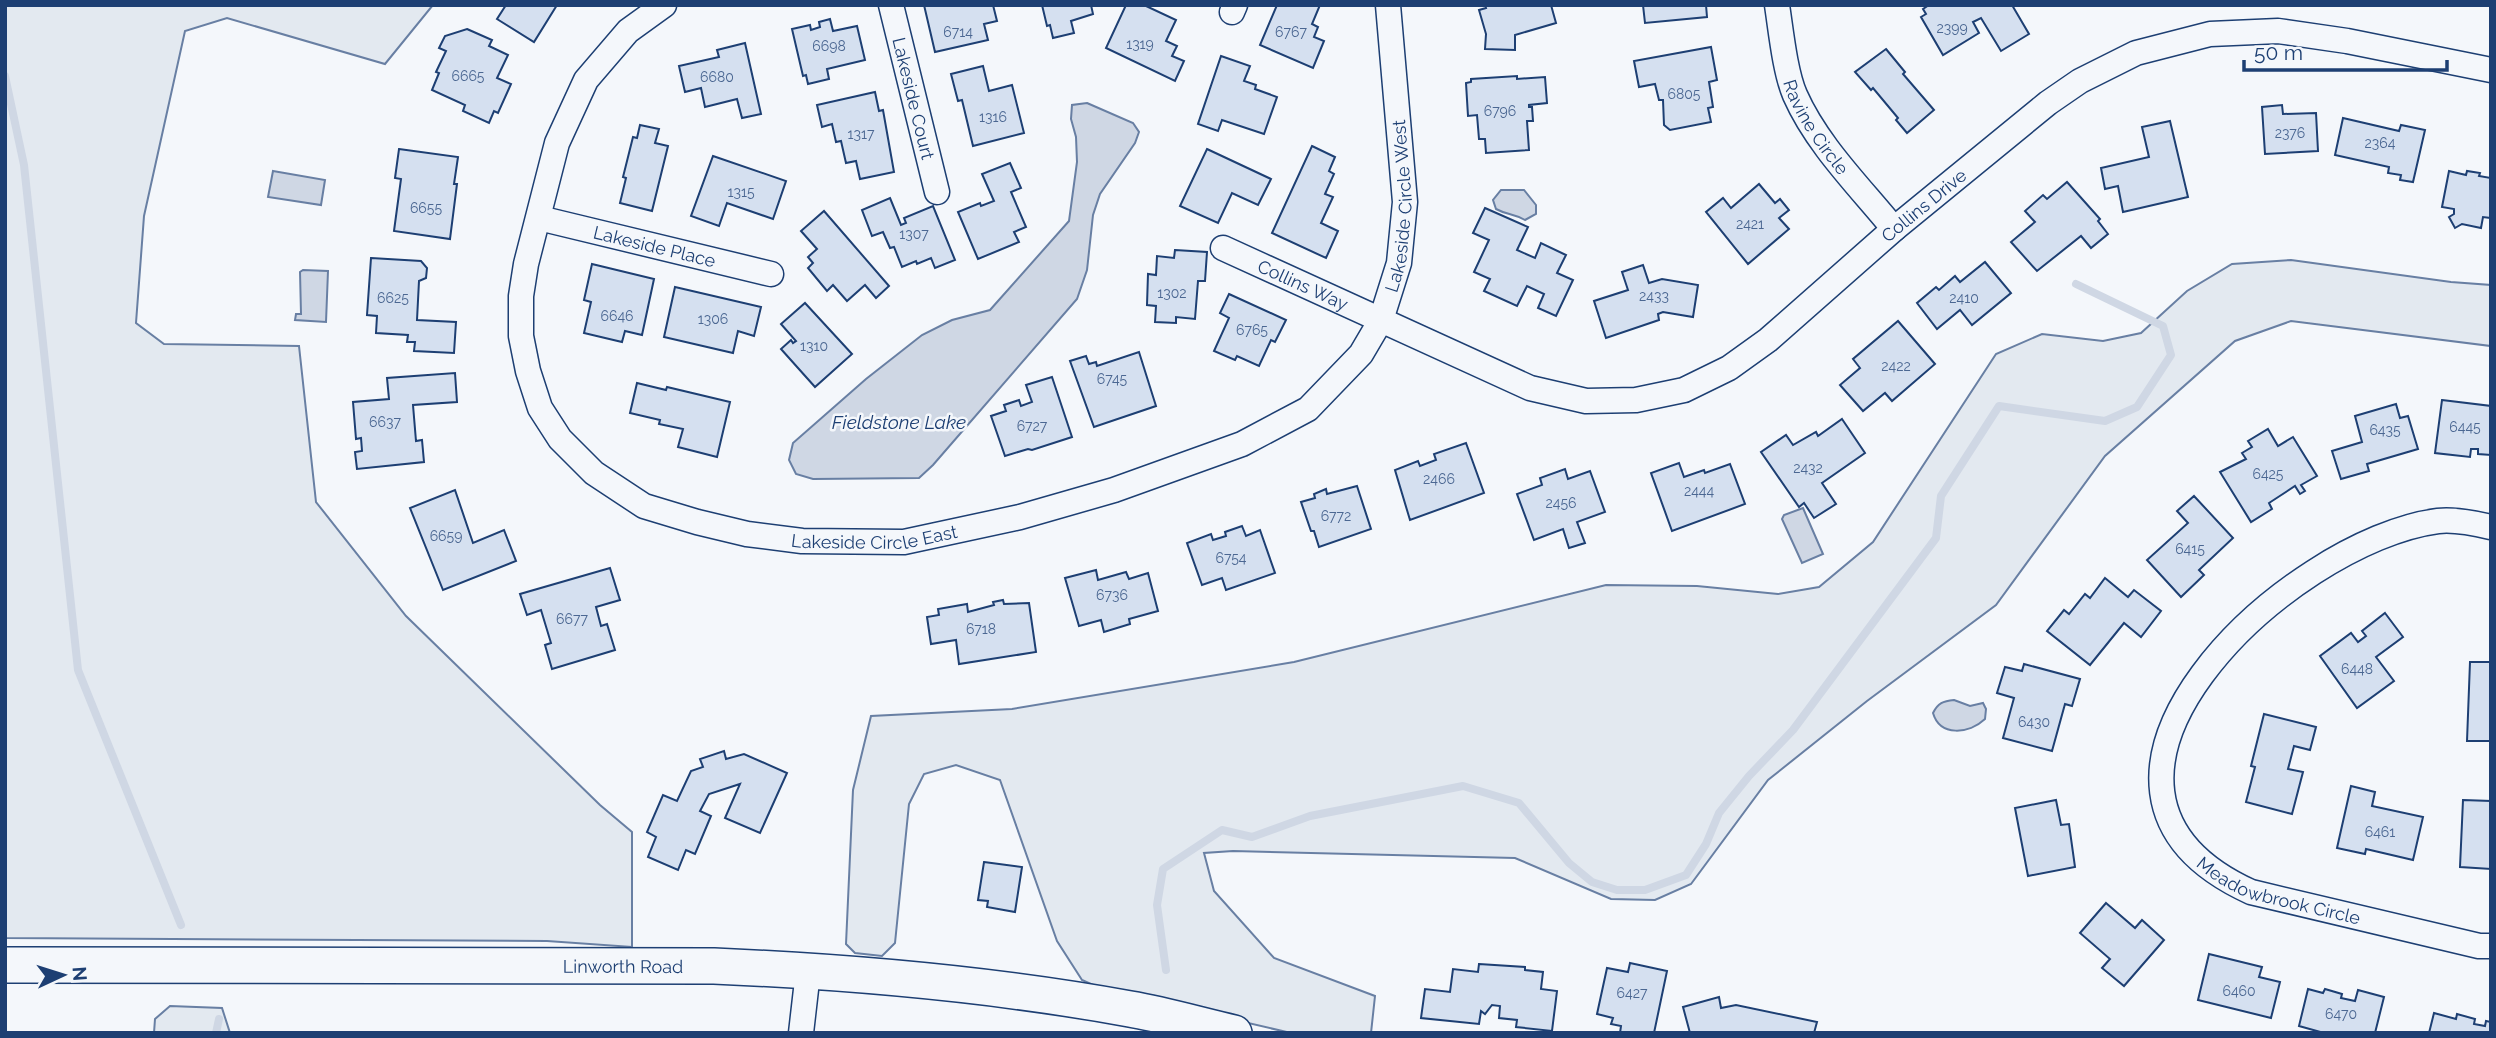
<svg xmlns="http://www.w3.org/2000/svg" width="2496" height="1038" font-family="Raleway,sans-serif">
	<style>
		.green { fill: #e3e9f0; stroke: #687fa3; stroke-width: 2 }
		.water { fill: #cfd7e4; stroke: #687fa3; stroke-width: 2 }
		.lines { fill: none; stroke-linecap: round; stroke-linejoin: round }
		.stream { stroke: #cfd7e4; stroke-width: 8 }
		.building { fill: #d5e0f0; stroke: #1d3f73; stroke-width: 2 }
		.minor-casing { stroke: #1d3f73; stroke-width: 27 }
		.secondary-casing { stroke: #1d3f73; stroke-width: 38 }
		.minor { stroke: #f4f7fb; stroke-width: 24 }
		.secondary { stroke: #f4f7fb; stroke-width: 35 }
		.labels { text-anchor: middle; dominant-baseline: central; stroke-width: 5; stroke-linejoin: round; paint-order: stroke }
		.number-label { font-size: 14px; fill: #4b6792 }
		.street-label { font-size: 18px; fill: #1d3f73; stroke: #f4f7fb }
		.water-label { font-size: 19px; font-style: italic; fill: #1d3f73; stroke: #f4f7fb }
	</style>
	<rect width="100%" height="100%" fill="#f4f7fb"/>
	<g class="green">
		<path d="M 5,5 L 433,5 L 385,64 L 227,18 L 185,31 L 144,216 L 136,323 L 164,344 L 299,346 L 316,502 L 406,616 L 600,805 L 632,832 L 632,947 L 547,941 L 5,938 Z"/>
		<path d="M 2291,260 L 2451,282 L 2491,285 L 2491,346 L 2291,321 L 2235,341 L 2105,456 L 1996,605 L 1867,701 L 1768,780 L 1691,884 L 1655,900 L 1611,899 L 1515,858 L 1233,851 L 1204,853 L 1214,891 L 1274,958 L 1375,996 L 1371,1033 L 1291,1033 L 1102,989 L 1082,980 L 1057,941 L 1000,780 L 956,765 L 924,774 L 909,804 L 895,943 L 882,956 L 855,953 L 846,944 L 853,790 L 871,716 L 1012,709 L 1294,662 L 1606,585 L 1697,586 L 1778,594 L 1819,587 L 1873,542 L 1996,354 L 2042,334 L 2103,341 L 2141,333 L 2187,291 L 2232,264 Z"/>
		<path d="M 170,1006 L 222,1008 L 230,1033 L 154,1033 L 155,1019 Z"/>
	</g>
	<g class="water">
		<path d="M 1087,103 L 1133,123 L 1139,132 L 1135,143 L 1100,194 L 1093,215 L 1087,270 L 1077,299 L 933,465 L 919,478 L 813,479 L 796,474 L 789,460 L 793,443 L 866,379 L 922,335 L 952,320 L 990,310 L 1069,221 L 1077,162 L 1076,137 L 1071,119 L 1072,105 Z"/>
		<path d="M 273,171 L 325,180 L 321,205 L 268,197 Z"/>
		<path d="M 1501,190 L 1524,190 L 1536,205 L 1536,214 L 1525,220 C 1513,213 1507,215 1496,209 L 1493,200 Z"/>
		<path d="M 303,270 L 328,271 L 326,322 L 295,320 L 296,314 L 301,314 L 300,272 Z"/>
		<path d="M 1803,508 L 1823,554 L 1802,563 L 1782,519 L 1784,515 Z"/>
		<path d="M 1954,700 L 1970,706 L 1983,703 L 1986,709 L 1985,719 C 1969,734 1940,737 1933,713 C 1938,703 1943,701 1954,700 Z"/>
	</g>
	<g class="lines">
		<g class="stream">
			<path d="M 5,76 L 24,165 L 78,670 L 181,925"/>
			<path d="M 1166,970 L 1157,905 L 1163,869 L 1222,830 L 1252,837 L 1310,816 L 1463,786 L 1519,803 L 1569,863 L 1592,882 L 1617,890 L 1645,890 L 1686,875 L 1706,844 L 1719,813 L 1749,776 L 1793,730 L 1936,538 L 1941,496 L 1999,406 L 2105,421 L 2137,407 L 2171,355 L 2163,326 L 2076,284"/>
			<path d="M 216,1033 L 219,1019"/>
		</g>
	</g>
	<g class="building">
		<path d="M 506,5 L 557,5 L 534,42 L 497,19 Z"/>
		<path d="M 924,5 L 993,5 L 997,21 L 984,24 L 988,40 L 935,52 Z"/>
		<path d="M 1042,5 L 1091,5 L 1093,14 L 1071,21 L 1074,33 L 1053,38 L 1050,25 L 1047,26 Z"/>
		<path d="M 1126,5 L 1144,5 L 1176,20 L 1166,41 L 1177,46 L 1172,56 L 1184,61 L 1175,81 L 1106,48 Z"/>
		<path d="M 1277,5 L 1320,5 L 1312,24 L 1318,27 L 1314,37 L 1324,41 L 1313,68 L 1260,45 Z"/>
		<path d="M 1485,5 L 1551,5 L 1556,23 L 1515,35 L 1515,50 L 1485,49 L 1486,34 L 1479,10 L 1486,8 Z"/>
		<path d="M 1643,5 L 1706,5 L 1707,17 L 1645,23 Z"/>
		<path d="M 1929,5 L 2012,5 L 2029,34 L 2001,51 L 1981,18 L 1973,22 L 1979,33 L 1943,55 L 1921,17 L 1926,14 L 1923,9 Z"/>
		<path d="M 830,19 L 833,31 L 857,26 L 865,60 L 827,69 L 829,79 L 808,84 L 806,75 L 803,76 L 792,29 L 810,25 L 811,30 L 820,27 L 819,22 Z"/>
		<path d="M 467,29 L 492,40 L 489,46 L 508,55 L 497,78 L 511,84 L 498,113 L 494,111 L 489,123 L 463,111 L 465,105 L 432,90 L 439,73 L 436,72 L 446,51 L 439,48 L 445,36 Z"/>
		<path d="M 745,43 L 761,114 L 742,118 L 737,99 L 705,107 L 701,88 L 685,92 L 679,66 L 719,57 L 717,50 Z"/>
		<path d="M 1711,47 L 1717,80 L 1709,82 L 1713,107 L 1708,108 L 1711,122 L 1670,130 L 1664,125 L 1663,100 L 1659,100 L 1655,84 L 1639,87 L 1634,61 Z"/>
		<path d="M 1886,49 L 1905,72 L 1903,74 L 1934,110 L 1907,133 L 1896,120 L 1898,118 L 1873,88 L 1871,90 L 1855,72 Z"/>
		<path d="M 1221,56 L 1250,66 L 1244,81 L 1256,85 L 1255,89 L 1277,97 L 1264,134 L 1222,120 L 1218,131 L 1198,124 Z"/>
		<path d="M 983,66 L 989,91 L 1012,85 L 1024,133 L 973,146 L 962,100 L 958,101 L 951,74 Z"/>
		<path d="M 1517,76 L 1517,79 L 1545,77 L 1547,103 L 1529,105 L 1529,107 L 1532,107 L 1533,121 L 1527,121 L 1529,150 L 1486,153 L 1485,139 L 1479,139 L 1477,115 L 1468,116 L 1466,83 L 1471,82 L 1471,79 Z"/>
		<path d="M 875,92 L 879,111 L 883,110 L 894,172 L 860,179 L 856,161 L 846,163 L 841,141 L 836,142 L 832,124 L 822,127 L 817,105 Z"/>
		<path d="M 2282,105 L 2283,114 L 2316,113 L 2318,151 L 2265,154 L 2262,107 Z"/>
		<path d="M 2343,118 L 2399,131 L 2401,125 L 2425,130 L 2413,182 L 2400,180 L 2401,175 L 2388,173 L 2389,167 L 2335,155 Z"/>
		<path d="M 2170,121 L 2188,197 L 2123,212 L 2118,186 L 2105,189 L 2101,168 L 2149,157 L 2142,127 Z"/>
		<path d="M 640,125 L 659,129 L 655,143 L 668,146 L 652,211 L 620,203 L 626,178 L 623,177 L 633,137 L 637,138 Z"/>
		<path d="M 1312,146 L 1335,157 L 1329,171 L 1334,174 L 1325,194 L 1333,197 L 1321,223 L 1338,231 L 1326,258 L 1272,233 Z"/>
		<path d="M 399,149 L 458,157 L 454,184 L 457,184 L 450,239 L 394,231 L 401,179 L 395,178 Z"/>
		<path d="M 1207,149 L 1271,179 L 1258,205 L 1232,193 L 1218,223 L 1180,206 Z"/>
		<path d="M 713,156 L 786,181 L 773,219 L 727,203 L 719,226 L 691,216 Z"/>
		<path d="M 1010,163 L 1021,188 L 1011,192 L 1026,227 L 1014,232 L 1019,242 L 978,259 L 958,212 L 980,203 L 981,206 L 994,201 L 982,174 Z"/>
		<path d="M 2449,171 L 2466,175 L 2467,171 L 2480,173 L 2479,176 L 2491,178 L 2491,218 L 2483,217 L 2481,228 L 2462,224 L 2455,228 L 2449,217 L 2454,214 L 2454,209 L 2442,207 Z"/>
		<path d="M 2067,182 L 2100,219 L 2098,221 L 2108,234 L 2091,248 L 2081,236 L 2037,271 L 2011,242 L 2035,222 L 2025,211 L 2043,195 L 2047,199 Z"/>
		<path d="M 1759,184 L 1775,203 L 1780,199 L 1789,210 L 1779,218 L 1789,229 L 1748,264 L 1706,212 L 1723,198 L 1731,208 Z"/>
		<path d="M 890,198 L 901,225 L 906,223 L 904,218 L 933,206 L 955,260 L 935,268 L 931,258 L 917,264 L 916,261 L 902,267 L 894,247 L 890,248 L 883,232 L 872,236 L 862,210 Z"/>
		<path d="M 1485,208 L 1528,227 L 1517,250 L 1535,258 L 1541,243 L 1566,255 L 1557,273 L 1573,280 L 1556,316 L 1538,308 L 1544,294 L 1527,286 L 1517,306 L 1484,291 L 1490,279 L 1474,272 L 1489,240 L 1473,233 Z"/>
		<path d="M 824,211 L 889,286 L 876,298 L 865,285 L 847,301 L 833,285 L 827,291 L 808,268 L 813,263 L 808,257 L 817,249 L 801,231 Z"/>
		<path d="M 1175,250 L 1207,252 L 1205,281 L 1198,281 L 1195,319 L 1176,317 L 1176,323 L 1155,322 L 1156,306 L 1147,305 L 1148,274 L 1156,275 L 1157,256 L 1174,258 Z"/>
		<path d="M 371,258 L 421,261 L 427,268 L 426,278 L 419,281 L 417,320 L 456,322 L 454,353 L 414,351 L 415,342 L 407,342 L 408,335 L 376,333 L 377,316 L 367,315 Z"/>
		<path d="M 1985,262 L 2011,293 L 1972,325 L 1960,310 L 1937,329 L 1917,303 L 1936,287 L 1939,290 L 1955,276 L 1960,282 Z"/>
		<path d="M 592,264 L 654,279 L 642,335 L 625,331 L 622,342 L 584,333 L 591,302 L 584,300 Z"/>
		<path d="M 1643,265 L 1649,283 L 1662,279 L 1698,285 L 1693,317 L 1663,312 L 1658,314 L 1659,320 L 1606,338 L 1594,301 L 1628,290 L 1622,272 Z"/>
		<path d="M 675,287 L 761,307 L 754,336 L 738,331 L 733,353 L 664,337 Z"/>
		<path d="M 1229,294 L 1286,320 L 1275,342 L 1271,340 L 1259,366 L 1237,356 L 1235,360 L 1214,351 L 1229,318 L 1220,313 Z"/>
		<path d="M 805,303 L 852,354 L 815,387 L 781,349 L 791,340 L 793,343 L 796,341 L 781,324 Z"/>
		<path d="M 1898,321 L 1935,364 L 1892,401 L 1885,393 L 1863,411 L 1840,385 L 1860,368 L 1853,359 Z"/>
		<path d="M 1139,352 L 1156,406 L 1094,427 L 1070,361 L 1086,356 L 1089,364 L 1096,362 L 1097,366 Z"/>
		<path d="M 455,373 L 457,402 L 413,405 L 416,441 L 422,440 L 424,462 L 357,469 L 355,452 L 362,451 L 361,438 L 356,439 L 353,402 L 389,399 L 387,378 Z"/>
		<path d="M 1052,377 L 1072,437 L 1032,450 L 1028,449 L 1005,456 L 991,416 L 1006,411 L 1004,405 L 1019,400 L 1021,406 L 1032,402 L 1026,385 Z"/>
		<path d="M 637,383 L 666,390 L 667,387 L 730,402 L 717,457 L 678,447 L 683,429 L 659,424 L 660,420 L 630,413 Z"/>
		<path d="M 2442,400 L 2491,406 L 2491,455 L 2478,454 L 2478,449 L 2471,449 L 2470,457 L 2435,453 Z"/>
		<path d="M 2396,404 L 2400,418 L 2408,416 L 2418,449 L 2367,464 L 2369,471 L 2341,479 L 2332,451 L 2362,442 L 2355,416 Z"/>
		<path d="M 1842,419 L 1865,453 L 1822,483 L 1836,504 L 1814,518 L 1804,503 L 1799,507 L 1761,452 L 1786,435 L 1793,445 L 1816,432 L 1818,436 Z"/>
		<path d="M 2268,429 L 2278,446 L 2293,437 L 2317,476 L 2301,485 L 2305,491 L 2300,494 L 2295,486 L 2269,503 L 2272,509 L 2251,522 L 2220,472 L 2246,459 L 2242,453 L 2252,447 L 2248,441 Z"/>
		<path d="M 1466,443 L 1484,493 L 1410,520 L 1395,470 L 1418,461 L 1420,466 L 1436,460 L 1434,454 Z"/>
		<path d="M 1679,463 L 1684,477 L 1704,470 L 1705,473 L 1730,464 L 1745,504 L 1672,531 L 1651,473 Z"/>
		<path d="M 1565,469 L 1568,479 L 1590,471 L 1605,512 L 1577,522 L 1585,543 L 1569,548 L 1563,529 L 1534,540 L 1517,494 L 1542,485 L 1540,478 Z"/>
		<path d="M 1357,486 L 1371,529 L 1319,547 L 1314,531 L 1311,531 L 1301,502 L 1315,498 L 1314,494 L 1326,489 L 1327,494 Z"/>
		<path d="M 455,490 L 473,543 L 504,530 L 516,561 L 443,590 L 410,508 Z"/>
		<path d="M 2194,496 L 2233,538 L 2199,570 L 2204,575 L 2181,597 L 2147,560 L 2188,523 L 2177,511 Z"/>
		<path d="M 1242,526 L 1246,536 L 1260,530 L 1275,573 L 1226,590 L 1222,578 L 1202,585 L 1187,543 L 1211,534 L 1213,540 L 1226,536 L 1225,532 Z"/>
		<path d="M 610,568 L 620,600 L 596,607 L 601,626 L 607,624 L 615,650 L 552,669 L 545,645 L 551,643 L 541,610 L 527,615 L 520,594 Z"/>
		<path d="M 1096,570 L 1098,580 L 1126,572 L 1129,579 L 1148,573 L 1158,611 L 1129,619 L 1130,624 L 1104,632 L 1101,620 L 1079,626 L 1065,578 Z"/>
		<path d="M 2105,578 L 2128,597 L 2134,590 L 2161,611 L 2141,637 L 2124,623 L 2090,665 L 2047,631 L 2064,610 L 2069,614 L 2085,594 L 2090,598 Z"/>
		<path d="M 1003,600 L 1004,604 L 1029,603 L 1036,652 L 959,664 L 956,640 L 931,644 L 927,617 L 939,615 L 938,609 L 967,604 L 968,612 L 994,605 L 993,602 Z"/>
		<path d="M 2385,613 L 2403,637 L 2376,657 L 2394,681 L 2357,708 L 2320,656 L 2351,633 L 2358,642 L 2366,636 L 2362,631 Z"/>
		<path d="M 2470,662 L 2491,662 L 2491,741 L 2467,741 Z"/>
		<path d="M 2024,664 L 2080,679 L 2072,706 L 2065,704 L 2052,751 L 2003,738 L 2014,698 L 1997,693 L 2005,667 L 2022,671 Z"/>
		<path d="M 2264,714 L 2316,727 L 2310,750 L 2294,746 L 2288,769 L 2303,772 L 2292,814 L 2246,802 L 2255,767 L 2251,766 Z"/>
		<path d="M 724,751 L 726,759 L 744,754 L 787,773 L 760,833 L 725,818 L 740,784 L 709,794 L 700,811 L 711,816 L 695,854 L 686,850 L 678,870 L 648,857 L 656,837 L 647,832 L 663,795 L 677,801 L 691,771 L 703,767 L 700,759 Z"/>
		<path d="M 2351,786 L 2375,792 L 2372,806 L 2423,817 L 2413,860 L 2366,849 L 2365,854 L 2337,848 Z"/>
		<path d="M 2056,800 L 2061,825 L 2069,824 L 2075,867 L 2028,876 L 2015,808 Z"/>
		<path d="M 2463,800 L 2491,801 L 2491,869 L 2460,867 Z"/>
		<path d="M 984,862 L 1022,867 L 1015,912 L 987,907 L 988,901 L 978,900 Z"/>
		<path d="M 2106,903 L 2135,928 L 2142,920 L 2164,940 L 2124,986 L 2102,968 L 2110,959 L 2080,933 Z"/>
		<path d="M 2209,954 L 2262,967 L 2259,977 L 2280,982 L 2271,1018 L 2198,1000 Z"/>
		<path d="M 1630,963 L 1667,971 L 1654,1033 L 1620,1033 L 1621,1026 L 1611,1024 L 1613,1018 L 1597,1014 L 1607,968 L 1628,972 Z"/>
		<path d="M 1479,964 L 1525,967 L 1525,970 L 1543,972 L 1541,989 L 1557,991 L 1552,1031 L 1516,1027 L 1517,1020 L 1499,1018 L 1500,1006 L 1492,1005 L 1485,1014 L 1481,1011 L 1479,1024 L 1421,1018 L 1425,989 L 1450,992 L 1453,969 L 1478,972 Z"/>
		<path d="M 2308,989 L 2323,993 L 2325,989 L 2342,994 L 2341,998 L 2355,1001 L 2358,990 L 2384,997 L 2375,1033 L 2324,1033 L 2299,1026 Z"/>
		<path d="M 1719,997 L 1721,1008 L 1736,1005 L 1817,1022 L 1814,1033 L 1690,1033 L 1683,1007 Z"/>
		<path d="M 2434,1013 L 2456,1019 L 2457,1014 L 2475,1019 L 2474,1024 L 2485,1026 L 2486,1021 L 2491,1022 L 2491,1033 L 2429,1033 Z"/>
	</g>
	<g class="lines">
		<defs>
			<g id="minor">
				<path id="s1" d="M 664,5 L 628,31 L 586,80 L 557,143 L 526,264 L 521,296 L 521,336 L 528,371 L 540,408 L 560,439 L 594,473 L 644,506 L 697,522 L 747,534 L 802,541 L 904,542 L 1020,517 L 1114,490 L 1242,444 L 1308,409 L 1361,354 L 1381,320 L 1399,263 L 1405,202 L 1388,5"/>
				<path id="s2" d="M 891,5 L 937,192"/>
				<path id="s3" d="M 1777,5 C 1781,31 1785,72 1795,95 C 1817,145 1860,187 1894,229"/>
				<path d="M 1232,12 L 1235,5"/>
				<path id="s4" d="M 539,218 L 771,274"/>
				<path id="s5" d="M 1223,248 L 1530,388 L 1586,401 L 1636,400 L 1684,390 L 1729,368 L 1768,340 L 1894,229 L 2048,103 L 2080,81 L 2136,53 L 2210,34 L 2278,31 L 2347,41 L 2491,70"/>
				<path id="s6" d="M 2491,527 C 2474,523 2455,519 2438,521 C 2289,540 2021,787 2251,892 L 2479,946 L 2491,946"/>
				<path d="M 801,1033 L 808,972"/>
			</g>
			<g id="secondary">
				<path id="s7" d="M 5,965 L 714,966 C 853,972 993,984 1130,1009 C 1165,1015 1199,1025 1234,1033"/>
			</g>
		</defs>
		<use href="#minor" class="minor-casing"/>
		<use href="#secondary" class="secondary-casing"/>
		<use href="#minor" class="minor"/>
		<use href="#secondary" class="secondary"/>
	</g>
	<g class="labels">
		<g class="number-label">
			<text x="1952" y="28">2399</text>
			<text x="958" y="32">6714</text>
			<text x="1291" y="32">6767</text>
			<text x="1140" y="44">1319</text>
			<text x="829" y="46">6698</text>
			<text x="468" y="76">6665</text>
			<text x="717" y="77">6680</text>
			<text x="1684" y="94">6805</text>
			<text x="1500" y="111">6796</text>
			<text x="993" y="117">1316</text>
			<text x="2290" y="133">2376</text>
			<text x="861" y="134">1317</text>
			<text x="2380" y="143">2364</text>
			<text x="741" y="192">1315</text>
			<text x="426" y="208">6655</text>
			<text x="1750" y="224">2421</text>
			<text x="914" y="234">1307</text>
			<text x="1172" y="293">1302</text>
			<text x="1654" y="296">2433</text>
			<text x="393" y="298">6625</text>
			<text x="1964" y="298">2410</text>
			<text x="617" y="316">6646</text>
			<text x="713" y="319">1306</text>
			<text x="1252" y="330">6765</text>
			<text x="814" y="346">1310</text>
			<text x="1896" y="366">2422</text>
			<text x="1112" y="379">6745</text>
			<text x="385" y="422">6637</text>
			<text x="1032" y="426">6727</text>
			<text x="2465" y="427">6445</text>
			<text x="2385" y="430">6435</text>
			<text x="1808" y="468">2432</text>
			<text x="2268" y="474">6425</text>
			<text x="1439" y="479">2466</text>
			<text x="1699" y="491">2444</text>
			<text x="1561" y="503">2456</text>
			<text x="1336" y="516">6772</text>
			<text x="446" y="536">6659</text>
			<text x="2190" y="549">6415</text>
			<text x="1231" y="558">6754</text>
			<text x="1112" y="595">6736</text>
			<text x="572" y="619">6677</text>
			<text x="981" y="629">6718</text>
			<text x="2357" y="669">6448</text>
			<text x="2034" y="722">6430</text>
			<text x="2380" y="832">6461</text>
			<text x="2239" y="991">6460</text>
			<text x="1632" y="993">6427</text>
			<text x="2341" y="1014">6470</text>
		</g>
		<g class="street-label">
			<text stroke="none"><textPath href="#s2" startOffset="96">Lakeside Court</textPath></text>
			<text stroke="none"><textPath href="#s3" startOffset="130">Ravine Circle</textPath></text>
			<text stroke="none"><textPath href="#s1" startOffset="1519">Lakeside Circle West</textPath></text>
			<text stroke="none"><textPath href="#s5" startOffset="798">Collins Drive</textPath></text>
			<text stroke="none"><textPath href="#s4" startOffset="119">Lakeside Place</textPath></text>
			<text stroke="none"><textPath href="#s5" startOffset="88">Collins Way</textPath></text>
			<text stroke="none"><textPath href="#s1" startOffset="830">Lakeside Circle East</textPath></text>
			<text stroke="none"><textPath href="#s6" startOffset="634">Meadowbrook Circle</textPath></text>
			<text stroke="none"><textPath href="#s7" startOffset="618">Linworth Road</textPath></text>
		</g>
		<g class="water-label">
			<text x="899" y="422">Fieldstone Lake</text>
		</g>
	</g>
	<rect width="2496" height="1038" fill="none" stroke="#1d3f73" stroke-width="14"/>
	<g transform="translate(63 975) rotate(86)" stroke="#f4f7fb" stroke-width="5" paint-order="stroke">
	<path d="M0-5L12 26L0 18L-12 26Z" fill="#1d3f73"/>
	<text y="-10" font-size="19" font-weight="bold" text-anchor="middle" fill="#1d3f73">N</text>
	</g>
	<path d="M2244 60v10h203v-10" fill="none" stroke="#1d3f73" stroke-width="3.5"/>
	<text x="2254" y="60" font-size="21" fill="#1d3f73" stroke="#f4f7fb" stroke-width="5" paint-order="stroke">50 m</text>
</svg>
